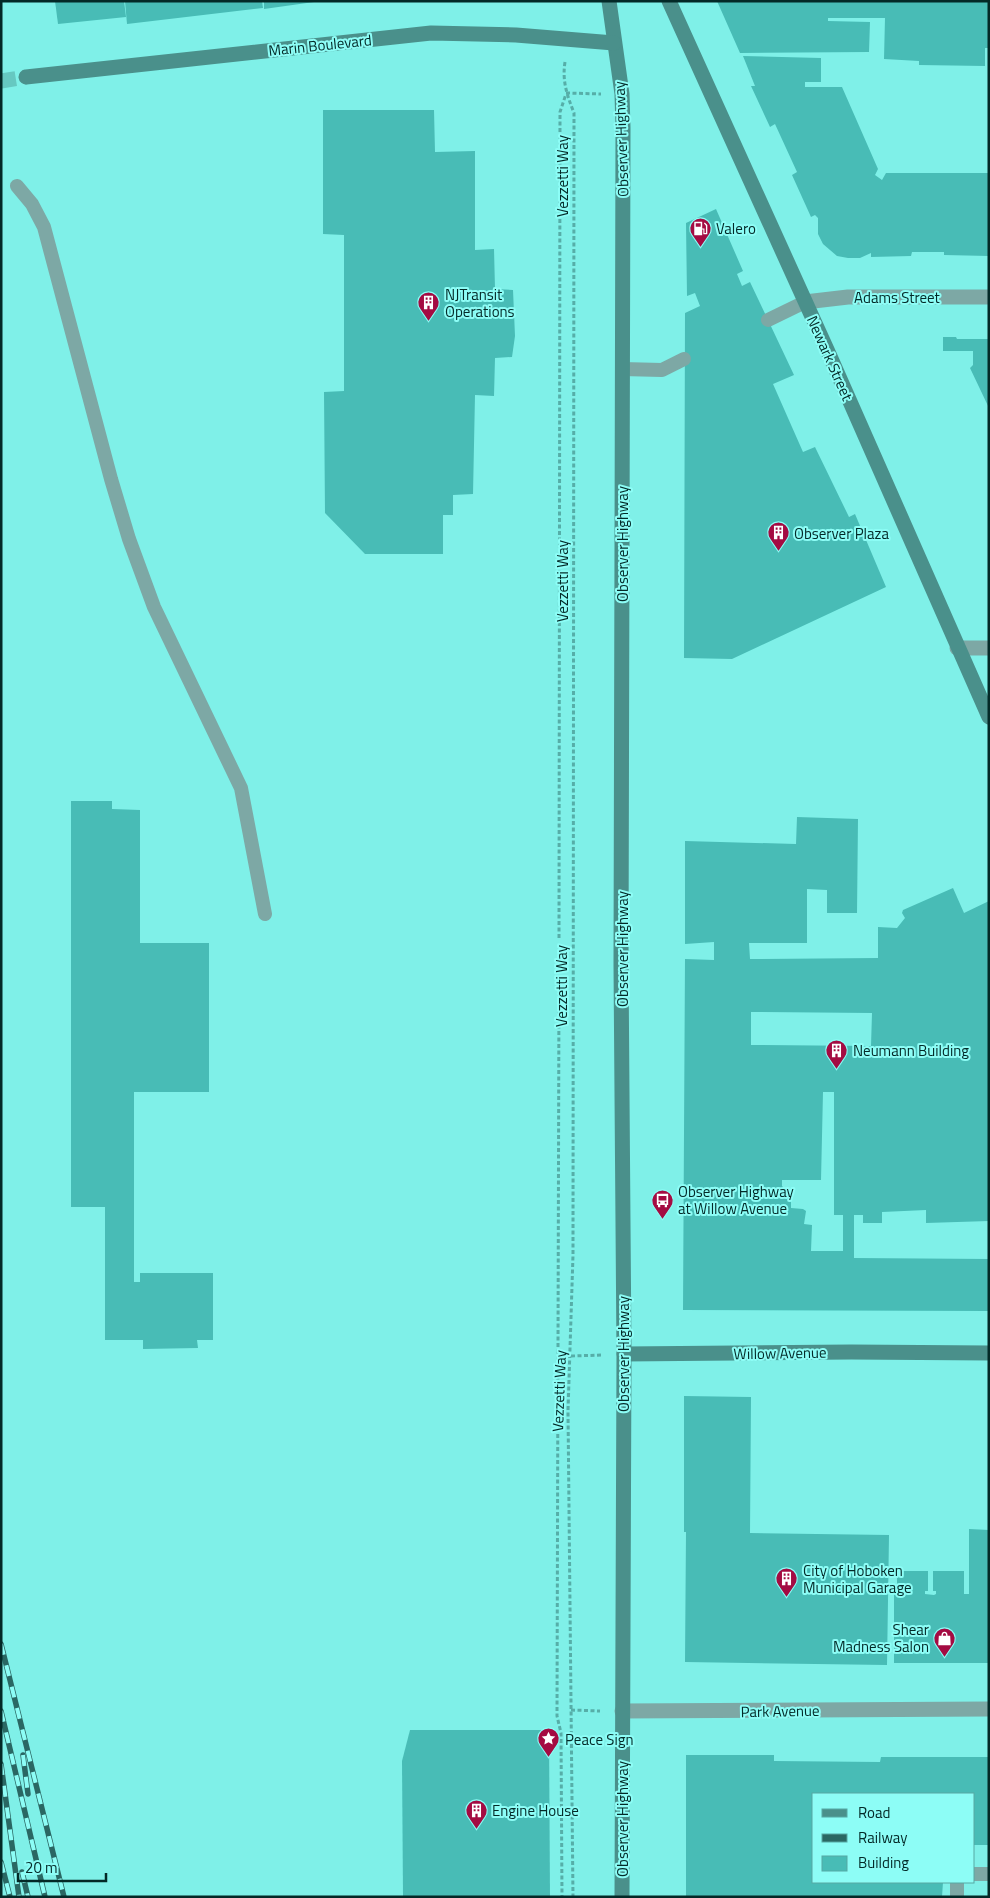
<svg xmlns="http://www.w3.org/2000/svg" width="990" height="1898" font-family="'Titillium Web',sans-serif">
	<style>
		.building { fill: #48bcb6; fill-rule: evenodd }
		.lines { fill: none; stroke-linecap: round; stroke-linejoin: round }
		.secondary-tunnel { stroke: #66c8c1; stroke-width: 15; stroke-dasharray: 15 8; stroke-linecap: butt }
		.path { stroke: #56aea8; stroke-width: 3; stroke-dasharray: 4 2.5; stroke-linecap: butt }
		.lane { stroke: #7da8a5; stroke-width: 14 }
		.street { stroke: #7da8a5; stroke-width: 15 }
		.secondary { stroke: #4a908b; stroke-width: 15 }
		.rail-casing { stroke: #2a6763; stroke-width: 5.5 }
		.rail { stroke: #8dfdf6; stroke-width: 4; stroke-dasharray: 11; stroke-linecap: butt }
		.labels { text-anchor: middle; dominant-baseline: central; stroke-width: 4; stroke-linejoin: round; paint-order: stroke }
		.street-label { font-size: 15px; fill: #032927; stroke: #8dfdf6 }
		.poi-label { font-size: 15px; fill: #032927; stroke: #8dfdf6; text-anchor: start }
	</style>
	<rect width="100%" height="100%" fill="#7ff0e8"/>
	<g class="building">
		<path d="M 55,1 L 124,1 L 126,17 L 58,24 Z"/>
		<path d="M 125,1 L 262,1 L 263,8 L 127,24 Z"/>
		<path d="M 264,1 L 314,1 L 314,2 L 264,9 Z"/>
		<path d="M 717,1 L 989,1 L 989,48 L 985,48 L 985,66 L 919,65 L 919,61 L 884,59 L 885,18 L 828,18 L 828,21 L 870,22 L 869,52 L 740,53 Z"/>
		<path d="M 743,56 L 821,58 L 821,82 L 805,82 L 805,87 L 842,87 L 878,169 L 875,175 L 882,180 L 886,173 L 989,173 L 989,256 L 944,255 L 944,252 L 912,252 L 911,256 L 871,257 L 871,253 L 860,258 L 848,258 L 837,256 L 823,244 L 818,234 L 818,218 L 815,215 L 811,217 L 792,175 L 797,172 L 775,124 L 770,127 L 751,86 L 755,86 Z"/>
		<path d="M 323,110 L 434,110 L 435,152 L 475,151 L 475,250 L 494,249 L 495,289 L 513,290 L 515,336 L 512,357 L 495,358 L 494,396 L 475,395 L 473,494 L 453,495 L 453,515 L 443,515 L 443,554 L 365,554 L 325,513 L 324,392 L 344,391 L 344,235 L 323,234 Z"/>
		<path d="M 716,209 L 743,271 L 737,274 L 742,286 L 750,282 L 794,375 L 773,384 L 803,452 L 815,447 L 849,517 L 855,514 L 886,587 L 732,659 L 684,658 L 685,313 L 700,306 L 695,293 L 687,296 L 686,223 Z"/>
		<path d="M 943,337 L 956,337 L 957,339 L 989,339 L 989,408 L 970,368 L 973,365 L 973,351 L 943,351 Z"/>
		<path d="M 71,801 L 112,801 L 112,809 L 140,810 L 140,943 L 209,943 L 209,1092 L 134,1092 L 134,1282 L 140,1282 L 140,1273 L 213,1273 L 213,1340 L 197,1340 L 198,1348 L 143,1349 L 143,1340 L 105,1340 L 105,1207 L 71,1207 Z"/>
		<path d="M 797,817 L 858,819 L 857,913 L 827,913 L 827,890 L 807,889 L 807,943 L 749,943 L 750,959 L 878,958 L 878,927 L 897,928 L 905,918 L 902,913 L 903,910 L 953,888 L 964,913 L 989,901 L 989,1221 L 926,1223 L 926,1210 L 882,1212 L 882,1223 L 863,1223 L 863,1215 L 854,1215 L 854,1258 L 989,1259 L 989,1311 L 683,1310 L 685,959 L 714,960 L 714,942 L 685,944 L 685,841 L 796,844 ZM 751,1012 L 872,1013 L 871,1046 L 751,1045 ZM 823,1092 L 834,1092 L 834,1215 L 843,1215 L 843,1251 L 811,1251 L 812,1225 L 804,1224 L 806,1211 L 803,1209 L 791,1208 L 791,1196 L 782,1186 L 782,1180 L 821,1180 Z"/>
		<path d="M 684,1396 L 751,1397 L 750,1533 L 889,1535 L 887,1665 L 685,1662 L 686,1532 L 684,1532 Z"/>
		<path d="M 969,1529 L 989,1530 L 989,1663 L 894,1663 L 894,1594 L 900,1594 L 900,1591 L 897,1591 L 897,1571 L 928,1571 L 928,1591 L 925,1591 L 925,1594 L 934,1595 L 936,1594 L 936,1591 L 933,1591 L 933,1571 L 964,1571 L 964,1594 L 969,1594 Z"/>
		<path d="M 410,1730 L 549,1730 L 550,1897 L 403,1897 L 402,1761 Z"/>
		<path d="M 686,1755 L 774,1755 L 774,1761 L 880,1762 L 881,1757 L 989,1757 L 989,1845 L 974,1845 L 974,1794 L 814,1794 L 814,1882 L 943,1882 L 942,1897 L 686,1897 Z"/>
	</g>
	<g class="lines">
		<path class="secondary-tunnel" d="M 1,81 L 26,77"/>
		<g class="path">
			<path d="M 565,62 C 562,81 567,95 574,113 L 573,1255 L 568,1411 L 573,1897"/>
			<path d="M 566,93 L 601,94"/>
			<path d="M 559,938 L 560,112 L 566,94"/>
			<path d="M 559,979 L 557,1716 L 561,1733 L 562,1897"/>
			<path d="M 571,1356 L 603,1355"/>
			<path d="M 571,1710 L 600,1711"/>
		</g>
		<g class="lane">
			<path d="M 17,186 L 32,204 L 44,227 L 111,479 L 129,539 L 154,607 L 241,788 L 265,914"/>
			<path d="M 768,320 L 805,302"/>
			<path d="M 622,369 L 662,370 L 684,359"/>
			<path d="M 974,1874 L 989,1874"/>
			<path d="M 957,1882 L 957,1897"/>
		</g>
		<g class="street">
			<path d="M 805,302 L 848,297 L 989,297"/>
			<path d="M 957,648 L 989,648"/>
			<path d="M 622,1711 L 989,1709"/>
		</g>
		<g class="secondary">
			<path d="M 609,1 L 622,94 L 623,128 L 621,964 L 624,1354 L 622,1897"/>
			<path d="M 669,1 L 829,354 L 989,717"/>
			<path d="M 26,77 L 431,33 L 516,35 L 614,43"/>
			<path d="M 624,1354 L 851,1352 L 989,1353"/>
		</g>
		<defs>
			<g id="rail">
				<path d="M 1,1644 L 64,1897"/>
				<path d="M 1,1711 L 45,1897"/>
				<path d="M 23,1755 L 28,1794"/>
				<path d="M 1,1764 L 19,1897"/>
				<path d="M 1,1862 L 10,1897"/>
				<path d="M 22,1872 L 28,1897"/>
			</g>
		</defs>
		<use href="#rail" class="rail-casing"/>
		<use href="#rail" class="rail"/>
	</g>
	<defs>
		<symbol id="fuel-pin" viewBox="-11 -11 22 30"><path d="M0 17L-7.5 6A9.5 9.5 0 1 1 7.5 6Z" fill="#a40b42" stroke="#8dfdf6"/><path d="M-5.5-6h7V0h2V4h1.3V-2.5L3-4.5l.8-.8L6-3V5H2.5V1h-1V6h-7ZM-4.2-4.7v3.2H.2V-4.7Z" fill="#fff"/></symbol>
		<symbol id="building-pin" viewBox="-11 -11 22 30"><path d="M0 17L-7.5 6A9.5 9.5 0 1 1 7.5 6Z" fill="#a40b42" stroke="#8dfdf6"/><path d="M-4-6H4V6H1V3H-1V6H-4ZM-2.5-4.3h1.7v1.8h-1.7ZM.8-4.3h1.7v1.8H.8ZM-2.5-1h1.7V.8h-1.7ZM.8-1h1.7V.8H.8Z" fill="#fff"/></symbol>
		<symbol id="bus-pin" viewBox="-11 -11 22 30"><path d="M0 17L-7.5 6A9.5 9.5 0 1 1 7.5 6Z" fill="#a40b42" stroke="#8dfdf6"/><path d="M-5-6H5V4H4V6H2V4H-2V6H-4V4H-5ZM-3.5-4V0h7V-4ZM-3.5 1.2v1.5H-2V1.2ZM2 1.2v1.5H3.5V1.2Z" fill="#fff"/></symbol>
		<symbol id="shop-pin" viewBox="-11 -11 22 30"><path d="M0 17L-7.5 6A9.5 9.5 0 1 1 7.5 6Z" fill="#a40b42" stroke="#8dfdf6"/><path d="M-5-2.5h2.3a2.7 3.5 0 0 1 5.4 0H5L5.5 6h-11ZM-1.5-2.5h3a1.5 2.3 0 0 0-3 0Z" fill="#fff"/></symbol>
		<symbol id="sight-pin" viewBox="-11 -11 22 30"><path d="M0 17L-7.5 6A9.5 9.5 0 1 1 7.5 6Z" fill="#a40b42" stroke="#8dfdf6"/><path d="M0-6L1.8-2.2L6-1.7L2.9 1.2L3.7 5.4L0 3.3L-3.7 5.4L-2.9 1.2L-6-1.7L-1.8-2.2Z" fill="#fff"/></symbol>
	</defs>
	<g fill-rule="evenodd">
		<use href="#fuel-pin" x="688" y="216" width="25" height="34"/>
		<use href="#building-pin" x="416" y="290" width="25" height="34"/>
		<use href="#building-pin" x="766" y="520" width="25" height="34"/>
		<use href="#building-pin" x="824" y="1038" width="25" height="34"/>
		<use href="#bus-pin" x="650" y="1188" width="25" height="34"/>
		<use href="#building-pin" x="774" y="1566" width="25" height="34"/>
		<use href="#shop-pin" x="932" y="1626" width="25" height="34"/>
		<use href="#sight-pin" x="536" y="1726" width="25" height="34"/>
		<use href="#building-pin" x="464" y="1798" width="25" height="34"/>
	</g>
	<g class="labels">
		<g class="street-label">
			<text transform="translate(320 45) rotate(-6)">Marin Boulevard</text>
			<text transform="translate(621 139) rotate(-92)">Observer Highway</text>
			<text transform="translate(562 176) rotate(-90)">Vezzetti Way</text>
			<text x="897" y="297">Adams Street</text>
			<text transform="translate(830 358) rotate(66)">Newark Street</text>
			<text transform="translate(622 544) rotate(-90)">Observer Highway</text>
			<text transform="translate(562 581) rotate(-90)">Vezzetti Way</text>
			<text transform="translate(622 949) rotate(-90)">Observer Highway</text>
			<text transform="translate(561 986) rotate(-90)">Vezzetti Way</text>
			<text transform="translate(780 1353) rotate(-1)">Willow Avenue</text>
			<text transform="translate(623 1354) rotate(-90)">Observer Highway</text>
			<text transform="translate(559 1391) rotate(-88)">Vezzetti Way</text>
			<text transform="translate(780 1711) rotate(-1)">Park Avenue</text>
			<text transform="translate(622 1819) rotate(-90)">Observer Highway</text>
		</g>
		<g class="poi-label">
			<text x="716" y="228">Valero</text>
			<text x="445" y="294">NJTransit<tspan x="445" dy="17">Operations</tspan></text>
			<text x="794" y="533">Observer Plaza</text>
			<text x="853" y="1050">Neumann Building</text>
			<text x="678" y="1191">Observer Highway<tspan x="678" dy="17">at Willow Avenue</tspan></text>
			<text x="803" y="1570">City of Hoboken<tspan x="803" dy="17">Municipal Garage</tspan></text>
			<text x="929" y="1629" text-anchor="end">Shear<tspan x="929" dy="17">Madness Salon</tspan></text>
			<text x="565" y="1739">Peace Sign</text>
			<text x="492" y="1810">Engine House</text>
		</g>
	</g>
	<rect width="990" height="1898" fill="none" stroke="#032927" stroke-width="5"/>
	<rect x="812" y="1793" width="162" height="90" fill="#8dfdf6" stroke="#56a8a3"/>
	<rect x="822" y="1809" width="25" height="8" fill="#4a908b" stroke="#56a8a3"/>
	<text x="858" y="1818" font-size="15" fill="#032927">Road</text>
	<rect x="822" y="1834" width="25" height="8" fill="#2a6763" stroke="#56a8a3"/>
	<text x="858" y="1843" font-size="15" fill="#032927">Railway</text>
	<rect x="822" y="1856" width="25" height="15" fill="#48bcb6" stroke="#56a8a3"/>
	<text x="858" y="1868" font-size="15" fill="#032927">Building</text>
	<path d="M18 1873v8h88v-8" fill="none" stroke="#032927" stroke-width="2.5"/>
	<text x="25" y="1873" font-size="15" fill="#032927" stroke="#8dfdf6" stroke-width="4" paint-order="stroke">20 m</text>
</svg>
